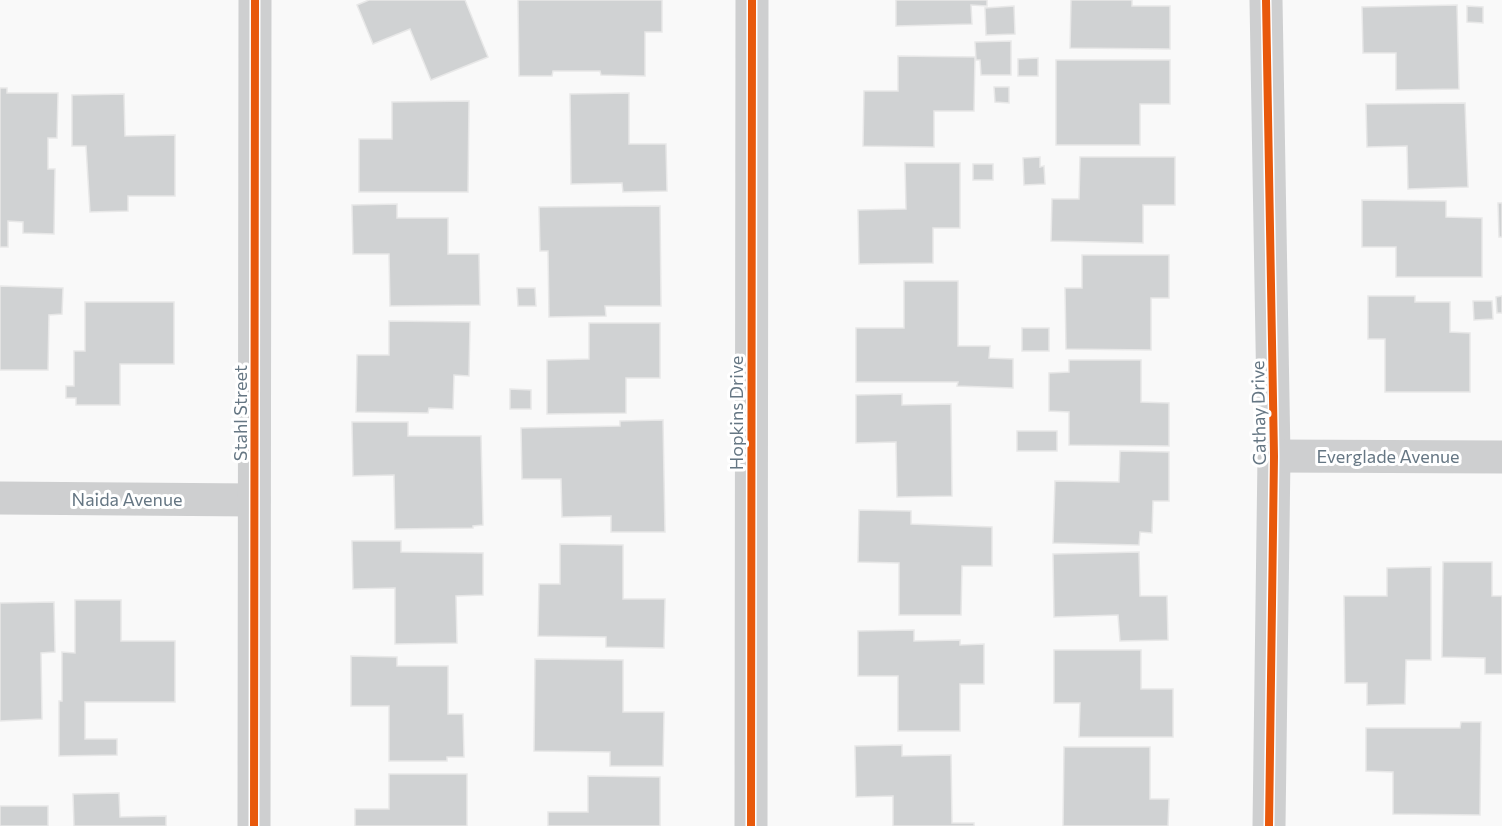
<svg xmlns="http://www.w3.org/2000/svg" width="1502" height="826" font-family="Commissioner,sans-serif">
	<style>
		.building { fill: #d0d2d3; stroke: #e8e8e8; stroke-width: 1.5 }
		.lines { fill: none; stroke-linecap: round; stroke-linejoin: round }
		.minor { stroke: #cecfd0; stroke-width: 33 }
		.cycleway-casing { stroke: #fff; stroke-width: 11 }
		.cycleway { stroke: #e8590c; stroke-width: 8 }
		.labels { text-anchor: middle; dominant-baseline: central; stroke-width: 6; stroke-linejoin: round; paint-order: stroke }
		.street-label { font-size: 18px; fill: #657683; stroke: #fff }
	</style>
	<rect width="100%" height="100%" fill="#f9f9f9"/>
	<g class="building">
		<path d="M 369,0 L 465,0 L 488,57 L 431,80 L 410,29 L 373,44 L 357,5 Z"/>
		<path d="M 518,0 L 662,0 L 662,32 L 645,32 L 645,76 L 601,75 L 600,71 L 553,71 L 552,76 L 519,76 Z"/>
		<path d="M 896,0 L 987,0 L 987,6 L 971,5 L 972,24 L 896,26 Z"/>
		<path d="M 1071,0 L 1132,0 L 1132,6 L 1170,6 L 1170,49 L 1070,48 Z"/>
		<path d="M 1457,5 L 1459,89 L 1396,90 L 1396,53 L 1363,53 L 1362,7 Z"/>
		<path d="M 1014,6 L 1015,34 L 986,35 L 985,8 Z"/>
		<path d="M 1467,6 L 1483,7 L 1483,23 L 1467,22 Z"/>
		<path d="M 1011,41 L 1011,75 L 981,75 L 980,60 L 976,60 L 975,42 Z"/>
		<path d="M 898,56 L 975,57 L 974,111 L 934,111 L 934,147 L 863,146 L 864,91 L 898,91 Z"/>
		<path d="M 1038,58 L 1038,76 L 1018,76 L 1018,59 Z"/>
		<path d="M 1056,60 L 1170,60 L 1170,104 L 1140,104 L 1140,145 L 1056,145 Z"/>
		<path d="M 994,87 L 1009,87 L 1009,103 L 995,102 Z"/>
		<path d="M 0,88 L 7,88 L 7,93 L 58,93 L 57,138 L 48,138 L 48,169 L 55,169 L 54,234 L 23,233 L 23,222 L 8,221 L 8,247 L 0,247 Z"/>
		<path d="M 629,93 L 629,144 L 666,144 L 667,191 L 623,192 L 622,183 L 571,184 L 570,94 Z"/>
		<path d="M 124,94 L 125,136 L 175,135 L 175,196 L 128,196 L 128,211 L 90,212 L 86,146 L 72,146 L 72,95 Z"/>
		<path d="M 469,101 L 468,192 L 359,192 L 359,139 L 392,139 L 392,102 Z"/>
		<path d="M 1465,103 L 1468,187 L 1408,189 L 1407,146 L 1367,147 L 1366,104 Z"/>
		<path d="M 1040,157 L 1040,167 L 1044,166 L 1045,184 L 1024,185 L 1023,158 Z"/>
		<path d="M 1080,157 L 1175,157 L 1175,205 L 1143,205 L 1143,243 L 1051,241 L 1052,199 L 1079,199 Z"/>
		<path d="M 905,163 L 960,163 L 960,228 L 933,228 L 933,263 L 859,264 L 858,210 L 906,209 Z"/>
		<rect x="973" y="164" width="20" height="16"/>
		<path d="M 1362,200 L 1446,201 L 1446,217 L 1482,218 L 1482,277 L 1396,277 L 1396,247 L 1362,247 Z"/>
		<path d="M 1498,203 L 1502,203 L 1502,237 L 1499,237 Z"/>
		<path d="M 397,204 L 397,218 L 448,218 L 448,254 L 479,254 L 480,305 L 390,306 L 389,254 L 353,254 L 352,205 Z"/>
		<path d="M 660,206 L 661,306 L 605,306 L 606,316 L 549,317 L 548,251 L 540,251 L 539,207 Z"/>
		<path d="M 1082,255 L 1169,255 L 1169,298 L 1151,298 L 1151,350 L 1066,349 L 1065,288 L 1082,288 Z"/>
		<path d="M 904,281 L 958,281 L 958,346 L 990,346 L 989,358 L 1013,359 L 1013,388 L 957,386 L 958,382 L 856,382 L 856,328 L 904,328 Z"/>
		<path d="M 0,286 L 63,288 L 62,314 L 49,315 L 48,370 L 0,370 Z"/>
		<path d="M 517,288 L 535,288 L 536,306 L 518,306 Z"/>
		<path d="M 1368,296 L 1415,296 L 1415,302 L 1450,302 L 1450,332 L 1470,333 L 1470,392 L 1385,392 L 1385,339 L 1368,339 Z"/>
		<path d="M 1502,296 L 1502,313 L 1497,313 L 1496,297 Z"/>
		<path d="M 1473,301 L 1492,301 L 1493,319 L 1474,320 Z"/>
		<path d="M 85,302 L 174,302 L 174,364 L 120,364 L 120,405 L 76,405 L 76,398 L 66,398 L 66,386 L 74,386 L 74,351 L 85,351 Z"/>
		<path d="M 389,321 L 470,322 L 469,376 L 454,375 L 453,409 L 429,408 L 428,413 L 356,412 L 357,355 L 389,355 Z"/>
		<path d="M 589,323 L 660,323 L 660,378 L 626,378 L 626,413 L 547,414 L 547,360 L 589,359 Z"/>
		<rect x="1022" y="328" width="27" height="23"/>
		<path d="M 1069,360 L 1141,360 L 1141,402 L 1169,403 L 1169,446 L 1069,445 L 1069,412 L 1049,411 L 1049,373 L 1069,372 Z"/>
		<path d="M 510,389 L 531,390 L 531,409 L 510,409 Z"/>
		<path d="M 902,394 L 902,405 L 951,404 L 952,496 L 897,497 L 896,442 L 856,443 L 856,395 Z"/>
		<path d="M 663,420 L 665,532 L 611,532 L 611,516 L 562,517 L 561,479 L 522,479 L 521,428 L 620,426 L 620,421 Z"/>
		<path d="M 352,422 L 408,422 L 408,436 L 481,436 L 483,525 L 473,526 L 473,528 L 395,529 L 394,475 L 353,476 Z"/>
		<rect x="1017" y="431" width="40" height="20"/>
		<path d="M 1120,451 L 1169,452 L 1169,501 L 1153,501 L 1152,533 L 1140,532 L 1139,545 L 1053,543 L 1055,481 L 1119,482 Z"/>
		<path d="M 859,510 L 911,511 L 911,524 L 992,527 L 992,566 L 962,566 L 961,615 L 899,615 L 899,563 L 858,562 Z"/>
		<path d="M 352,541 L 401,541 L 401,552 L 483,553 L 483,595 L 456,596 L 457,643 L 395,644 L 395,588 L 353,589 Z"/>
		<path d="M 560,544 L 623,545 L 623,599 L 665,599 L 664,648 L 606,647 L 606,637 L 538,636 L 539,584 L 560,584 Z"/>
		<path d="M 1139,552 L 1140,596 L 1167,596 L 1168,640 L 1120,641 L 1118,615 L 1054,617 L 1053,554 Z"/>
		<path d="M 1443,562 L 1492,562 L 1492,596 L 1502,596 L 1502,674 L 1485,674 L 1485,658 L 1442,657 Z"/>
		<path d="M 1431,567 L 1431,660 L 1406,660 L 1405,704 L 1367,705 L 1367,683 L 1345,683 L 1344,596 L 1387,596 L 1387,568 Z"/>
		<path d="M 75,600 L 121,600 L 121,641 L 175,641 L 175,702 L 85,702 L 85,739 L 117,739 L 117,755 L 59,756 L 59,701 L 62,701 L 62,652 L 75,653 Z"/>
		<path d="M 54,602 L 55,652 L 41,653 L 42,719 L 0,721 L 0,603 Z"/>
		<path d="M 914,630 L 914,641 L 960,640 L 960,645 L 984,644 L 984,684 L 960,684 L 960,731 L 898,731 L 898,676 L 858,676 L 858,631 Z"/>
		<path d="M 1054,650 L 1141,650 L 1141,689 L 1173,689 L 1173,737 L 1079,737 L 1080,703 L 1054,703 Z"/>
		<path d="M 351,656 L 397,657 L 397,666 L 448,666 L 448,714 L 463,714 L 464,757 L 447,757 L 447,761 L 389,761 L 389,706 L 351,706 Z"/>
		<path d="M 535,659 L 623,660 L 623,712 L 664,712 L 663,766 L 610,766 L 610,752 L 534,751 Z"/>
		<path d="M 1461,722 L 1481,722 L 1480,815 L 1393,814 L 1393,772 L 1366,771 L 1366,728 L 1460,728 Z"/>
		<path d="M 902,745 L 902,756 L 951,755 L 952,823 L 974,823 L 974,826 L 893,826 L 893,796 L 856,797 L 855,746 Z"/>
		<path d="M 1064,747 L 1150,747 L 1150,799 L 1169,799 L 1168,826 L 1063,826 Z"/>
		<path d="M 389,774 L 467,774 L 467,826 L 355,826 L 355,809 L 389,809 Z"/>
		<path d="M 588,776 L 660,777 L 660,826 L 548,826 L 548,812 L 588,812 Z"/>
		<path d="M 119,793 L 120,817 L 166,816 L 166,826 L 74,826 L 73,794 Z"/>
		<rect x="0" y="806" width="48" height="20"/>
	</g>
	<g class="lines">
		<g class="minor">
			<path d="M 1266,0 L 1274,456 L 1269,826"/>
			<path d="M 1274,456 L 1502,457"/>
			<path d="M 0,498 L 254,500"/>
			<path d="M 254,826 L 255,0"/>
			<path d="M 751,826 L 752,0"/>
		</g>
		<defs>
			<g id="cycleway">
				<path d="M 1266,0 L 1274,456 L 1269,826"/>
				<path d="M 254,826 L 255,0"/>
				<path d="M 751,826 L 752,0"/>
			</g>
		</defs>
		<use href="#cycleway" class="cycleway-casing"/>
		<use href="#cycleway" class="cycleway"/>
	</g>
	<g class="labels">
		<g class="street-label">
			<text transform="translate(240 413) rotate(-90)">Stahl Street</text>
			<text transform="translate(736 413) rotate(-90)">Hopkins Drive</text>
			<text transform="translate(1258 413) rotate(-91)">Cathay Drive</text>
			<text x="1388" y="456">Everglade Avenue</text>
			<text x="127" y="499">Naida Avenue</text>
		</g>
	</g>
</svg>
